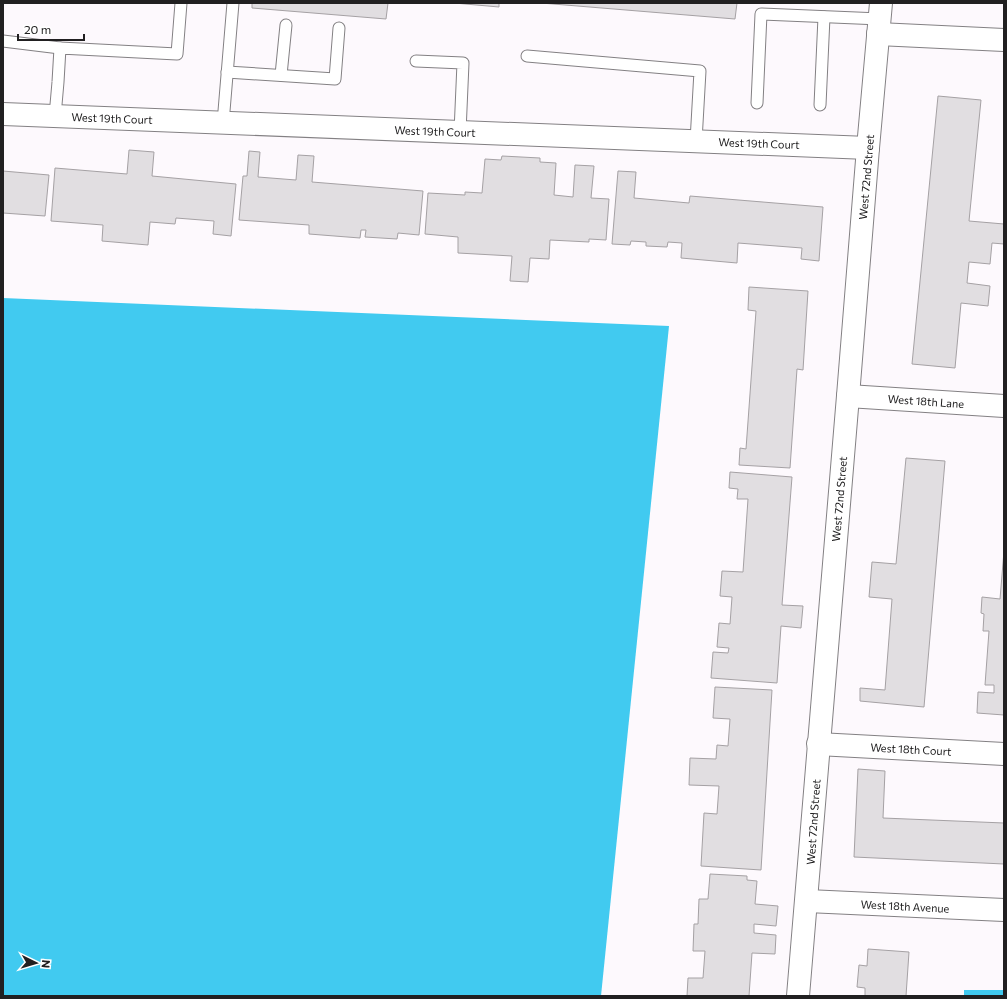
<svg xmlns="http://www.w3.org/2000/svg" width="1007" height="999" font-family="Commissioner,sans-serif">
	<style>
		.water { fill: #41caf0 }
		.building { fill: #e1dee1; stroke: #a5a1a4 }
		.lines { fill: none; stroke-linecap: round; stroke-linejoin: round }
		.lane-casing { stroke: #838083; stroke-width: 13 }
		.street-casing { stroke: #838083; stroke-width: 24 }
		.lane { stroke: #fff; stroke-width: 11 }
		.street { stroke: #fff; stroke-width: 22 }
		.labels { text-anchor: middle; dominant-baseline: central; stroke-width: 3.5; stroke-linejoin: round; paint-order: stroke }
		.street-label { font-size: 11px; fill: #212021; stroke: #fff }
	</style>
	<rect width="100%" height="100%" fill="#fdf9fd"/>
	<g class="water">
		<path d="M 3,298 L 669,326 L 601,996 L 3,996 Z"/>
		<rect x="964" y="990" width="39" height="6"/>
	</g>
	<g class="building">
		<path d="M 252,3 L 388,3 L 386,19 L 252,8 Z"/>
		<path d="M 454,3 L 499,3 L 499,7 Z"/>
		<path d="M 541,3 L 737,3 L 735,19 Z"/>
		<path d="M 938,96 L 981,100 L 969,221 L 1004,224 L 1004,244 L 992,243 L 990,264 L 969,262 L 967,283 L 990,286 L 988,306 L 961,303 L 955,368 L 912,364 Z"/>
		<path d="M 129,150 L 154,152 L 152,176 L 236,184 L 231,236 L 213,234 L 214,221 L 176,218 L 175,224 L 150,222 L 148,245 L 102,241 L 103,225 L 51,221 L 55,168 L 127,174 Z"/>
		<path d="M 249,151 L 260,152 L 258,177 L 296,180 L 298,155 L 314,156 L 312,182 L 423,191 L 419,235 L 398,233 L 397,239 L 365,237 L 366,230 L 361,230 L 360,238 L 309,234 L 309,225 L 239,220 L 243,176 L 247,176 Z"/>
		<path d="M 502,156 L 540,158 L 540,162 L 556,163 L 554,195 L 573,197 L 575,165 L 594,166 L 591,198 L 609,199 L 606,240 L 589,239 L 589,242 L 550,240 L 549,259 L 530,258 L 528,282 L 510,281 L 512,256 L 458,253 L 458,237 L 425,234 L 428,193 L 465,195 L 465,192 L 482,193 L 485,159 L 501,160 Z"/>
		<path d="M 3,171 L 49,175 L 45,216 L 3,213 Z"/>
		<path d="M 618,171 L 636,172 L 634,198 L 689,203 L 690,196 L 823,207 L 819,261 L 801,259 L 802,248 L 738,243 L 737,263 L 681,258 L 682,243 L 668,242 L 667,247 L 646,246 L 646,242 L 631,241 L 630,245 L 612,244 Z"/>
		<path d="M 749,287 L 808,291 L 803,370 L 797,369 L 790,468 L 739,465 L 740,448 L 746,449 L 756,311 L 748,310 Z"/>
		<path d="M 906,458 L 945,461 L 924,707 L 860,701 L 860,688 L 885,690 L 892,599 L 869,597 L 872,562 L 896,564 Z"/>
		<path d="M 730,472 L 792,477 L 782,605 L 803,606 L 801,628 L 781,626 L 777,683 L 711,678 L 713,652 L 728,653 L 729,648 L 717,647 L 719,623 L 730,624 L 732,597 L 720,596 L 722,571 L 743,572 L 748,499 L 737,499 L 738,489 L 729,488 Z"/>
		<path d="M 1004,551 L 1004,715 L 977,713 L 978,692 L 994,693 L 994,685 L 985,685 L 989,631 L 983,631 L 984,614 L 981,613 L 982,597 L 1000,599 Z"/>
		<path d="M 715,687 L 772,690 L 761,870 L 701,866 L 704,813 L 717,814 L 719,786 L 689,785 L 690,758 L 716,759 L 717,745 L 728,746 L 730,719 L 713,718 Z"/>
		<path d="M 858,769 L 885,771 L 883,818 L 1004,823 L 1004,864 L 854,857 Z"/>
		<path d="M 710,874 L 747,876 L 747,880 L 757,881 L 755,904 L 778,906 L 776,926 L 754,924 L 754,933 L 776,935 L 775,954 L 752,953 L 749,996 L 687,996 L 688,978 L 703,978 L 705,951 L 693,951 L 694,924 L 698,924 L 699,899 L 708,899 Z"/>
		<path d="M 868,949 L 909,952 L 906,996 L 865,996 L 865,988 L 857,987 L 859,965 L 867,966 Z"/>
	</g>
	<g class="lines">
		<defs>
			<g id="lane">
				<path d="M 3,41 L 60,48"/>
				<path d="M 527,56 L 700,71 L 696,141"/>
				<path d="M 416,61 L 463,63 L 460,132"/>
				<path d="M 227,72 L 335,79 L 339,28"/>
				<path d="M 281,75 L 286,25"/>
				<path d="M 757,103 L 761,14 L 880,19"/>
				<path d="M 820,105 L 824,17"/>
				<path d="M 55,116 L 58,82 L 60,48 L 177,54 L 181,3"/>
				<path d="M 223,123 L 233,3"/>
			</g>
			<g id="street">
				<path d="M 878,34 L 1004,40"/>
				<path d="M 3,114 L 868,148"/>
				<path d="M 848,396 L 1004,406"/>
				<path d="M 818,744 L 1004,754"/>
				<path d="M 807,901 L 1004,910"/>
				<path d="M 798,996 L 848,396 L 868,148 L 881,3"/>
			</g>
		</defs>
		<use href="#lane" class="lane-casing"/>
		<use href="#street" class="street-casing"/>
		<use href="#lane" class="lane"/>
		<use href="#street" class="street"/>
	</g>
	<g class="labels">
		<g class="street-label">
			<text transform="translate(112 118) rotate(2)">West 19th Court</text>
			<text transform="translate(435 131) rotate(2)">West 19th Court</text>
			<text transform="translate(759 143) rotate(2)">West 19th Court</text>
			<text transform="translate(866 177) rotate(-85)">West 72nd Street</text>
			<text transform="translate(926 401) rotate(4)">West 18th Lane</text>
			<text transform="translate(839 499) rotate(-85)">West 72nd Street</text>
			<text transform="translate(911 749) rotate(3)">West 18th Court</text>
			<text transform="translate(813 822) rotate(-86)">West 72nd Street</text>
			<text transform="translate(905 906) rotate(3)">West 18th Avenue</text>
		</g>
	</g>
	<rect width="1007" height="999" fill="none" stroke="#212021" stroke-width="8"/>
	<g transform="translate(36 963) rotate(95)" stroke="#ffffff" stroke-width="3" paint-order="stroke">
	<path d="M0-3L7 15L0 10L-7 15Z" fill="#212021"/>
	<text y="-6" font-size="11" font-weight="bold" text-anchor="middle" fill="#212021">N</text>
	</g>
	<path d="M18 34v6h66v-6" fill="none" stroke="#212021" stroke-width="2"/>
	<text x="24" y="34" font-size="12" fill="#212021" stroke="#ffffff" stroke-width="3" paint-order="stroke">20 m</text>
</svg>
